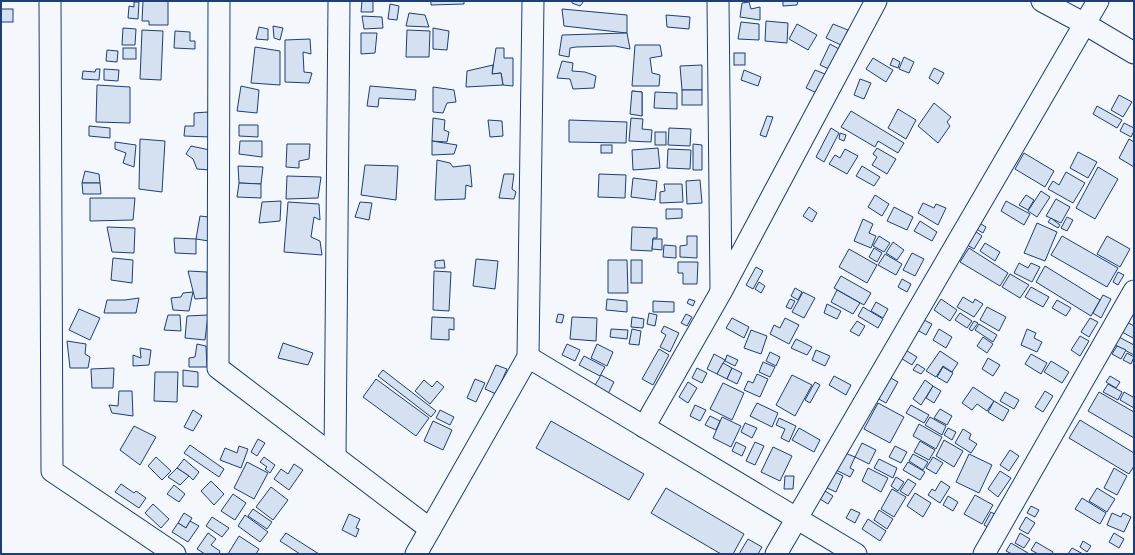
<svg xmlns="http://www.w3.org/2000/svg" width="1135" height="555" font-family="'Work Sans',sans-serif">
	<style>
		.building { fill: #d5e0f0; stroke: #1d3f73 }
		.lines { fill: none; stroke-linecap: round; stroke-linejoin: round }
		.minor-casing { stroke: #1d3f73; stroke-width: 23 }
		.minor { stroke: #f4f7fb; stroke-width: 21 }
	</style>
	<rect width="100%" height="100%" fill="#f4f7fb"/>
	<g class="building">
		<path d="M 143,1 L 168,1 L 168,25 L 149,25 L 149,21 L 142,21 Z"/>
		<path d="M 362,1 L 373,1 L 373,12 L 361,12 Z"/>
		<path d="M 431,1 L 464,1 L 464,4 L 431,5 Z"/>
		<path d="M 572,1 L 584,1 L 580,6 L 572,3 Z"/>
		<path d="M 783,1 L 798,1 L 797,5 L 783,6 Z"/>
		<path d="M 134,2 L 139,2 L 138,19 L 128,18 L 129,6 L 134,7 Z"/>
		<path d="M 749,2 L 751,9 L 760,7 L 760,20 L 740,17 L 742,3 Z"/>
		<path d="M 390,4 L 399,6 L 397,20 L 388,19 Z"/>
		<rect x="1" y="9" width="12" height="13"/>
		<path d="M 562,9 L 627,15 L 627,33 L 564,26 Z"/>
		<path d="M 409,13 L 425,15 L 429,27 L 406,26 Z"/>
		<path d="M 666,15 L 690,17 L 689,29 L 667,27 Z"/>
		<path d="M 362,16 L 382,17 L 383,28 L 364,29 Z"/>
		<path d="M 766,21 L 788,23 L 787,43 L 765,41 Z"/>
		<path d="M 741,22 L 759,24 L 759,40 L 738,39 Z"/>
		<path d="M 797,24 L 817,35 L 808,50 L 789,39 Z"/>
		<path d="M 833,24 L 848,30 L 841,45 L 826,38 Z"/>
		<path d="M 273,26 L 283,28 L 280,40 L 274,38 Z"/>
		<path d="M 259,27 L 268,29 L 268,40 L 256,39 Z"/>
		<path d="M 123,28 L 136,29 L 135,45 L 122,45 Z"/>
		<path d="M 433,28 L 449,31 L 447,50 L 433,49 Z"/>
		<path d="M 142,30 L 163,31 L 161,80 L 140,79 Z"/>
		<path d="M 407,30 L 430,31 L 429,57 L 406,57 Z"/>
		<path d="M 175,31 L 190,32 L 190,41 L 195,41 L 195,49 L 174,48 Z"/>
		<path d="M 361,33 L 377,33 L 375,53 L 361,54 Z"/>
		<path d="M 627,33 L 630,49 L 615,46 L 576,47 L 570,48 L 569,57 L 559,55 L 562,35 Z"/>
		<path d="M 310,39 L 311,54 L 303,52 L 304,72 L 312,73 L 309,83 L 285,82 L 285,40 Z"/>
		<path d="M 830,44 L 839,49 L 829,69 L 820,65 Z"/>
		<path d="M 635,45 L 660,45 L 662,56 L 650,58 L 652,73 L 660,75 L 659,86 L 632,86 Z"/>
		<path d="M 255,47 L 280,51 L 280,85 L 251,83 Z"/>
		<rect x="123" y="48" width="13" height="11"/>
		<path d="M 496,48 L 504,48 L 504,58 L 513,58 L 513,86 L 503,85 L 501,73 L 492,74 Z"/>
		<path d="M 107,50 L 118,51 L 117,62 L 106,61 Z"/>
		<rect x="734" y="53" width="11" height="12"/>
		<path d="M 904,57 L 914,62 L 909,73 L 899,69 Z"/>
		<path d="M 873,58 L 893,70 L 886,82 L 866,69 Z"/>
		<path d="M 893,58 L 900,62 L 898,68 L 890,65 Z"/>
		<path d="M 562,61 L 573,63 L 572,71 L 585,72 L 596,76 L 594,88 L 573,89 L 570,79 L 557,78 Z"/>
		<path d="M 493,65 L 492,74 L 501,73 L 503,85 L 466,87 L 467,71 Z"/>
		<path d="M 702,65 L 702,90 L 682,90 L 680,66 Z"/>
		<path d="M 934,68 L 944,73 L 938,84 L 929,78 Z"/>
		<path d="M 96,69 L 100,69 L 99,80 L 82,79 L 83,71 L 95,72 Z"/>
		<path d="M 104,69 L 119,70 L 118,81 L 104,80 Z"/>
		<path d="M 744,70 L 761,77 L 758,86 L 741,80 Z"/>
		<path d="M 815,70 L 830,76 L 821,95 L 806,88 Z"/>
		<path d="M 860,79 L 871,83 L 864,99 L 854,95 Z"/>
		<path d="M 97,85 L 130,87 L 130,123 L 96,122 Z"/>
		<path d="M 241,86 L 259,90 L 257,113 L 237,111 Z"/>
		<path d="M 370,86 L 416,90 L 415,100 L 379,98 L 378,107 L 367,106 Z"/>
		<path d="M 433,87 L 454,90 L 456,102 L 447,103 L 443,113 L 433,112 Z"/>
		<rect x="682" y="90" width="20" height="15"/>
		<path d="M 632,91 L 642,92 L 642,116 Z"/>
		<path d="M 632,91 L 642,92 L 642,116 L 630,114 Z"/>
		<path d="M 655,92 L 677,93 L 677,109 L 654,108 Z"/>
		<path d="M 1119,95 L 1132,102 L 1123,117 L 1111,110 Z"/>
		<path d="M 934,103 L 951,117 L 947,122 L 950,126 L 938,143 L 918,126 Z"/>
		<path d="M 1097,106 L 1122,120 L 1117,128 L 1093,114 Z"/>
		<path d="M 898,109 L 916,120 L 906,139 L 888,128 Z"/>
		<path d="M 851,111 L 904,143 L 898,153 L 878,141 L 875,147 L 841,127 Z"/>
		<path d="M 208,112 L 210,137 L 184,136 L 185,126 L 194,126 L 194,113 Z"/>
		<path d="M 767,116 L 773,117 L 766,137 L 760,135 Z"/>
		<path d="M 433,118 L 445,120 L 444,130 L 449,132 L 447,142 L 432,141 Z"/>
		<path d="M 631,118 L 643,119 L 642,129 L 652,130 L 651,142 L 629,141 Z"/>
		<path d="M 488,120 L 502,121 L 503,136 L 490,137 Z"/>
		<path d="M 569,120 L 627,122 L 626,143 L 569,142 Z"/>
		<path d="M 1124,123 L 1134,128 L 1134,131 L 1131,137 L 1120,131 Z"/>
		<path d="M 239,125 L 258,125 L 258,137 L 239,136 Z"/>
		<path d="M 89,126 L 110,128 L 110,138 L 89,136 Z"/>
		<path d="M 669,128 L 691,129 L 690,146 L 668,145 Z"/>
		<path d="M 831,128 L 839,133 L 824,162 L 816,157 Z"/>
		<rect x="655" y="132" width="11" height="13"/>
		<path d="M 840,133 L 846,135 L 844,141 L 839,139 Z"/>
		<path d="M 140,139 L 165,141 L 162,192 L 139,189 Z"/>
		<path d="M 1129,139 L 1134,142 L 1134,167 L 1119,158 Z"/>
		<path d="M 240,141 L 262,141 L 262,157 L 239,154 Z"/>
		<path d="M 432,141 L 457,145 L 454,154 L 432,155 Z"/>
		<path d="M 115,142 L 136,145 L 134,167 L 123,163 L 126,153 L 115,149 Z"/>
		<path d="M 287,144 L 310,144 L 309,159 L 299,161 L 299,168 L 286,167 Z"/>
		<path d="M 693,144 L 702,145 L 702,170 L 693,170 Z"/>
		<rect x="601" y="145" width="11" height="8"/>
		<path d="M 191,146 L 210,150 L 210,170 L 197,169 L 193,159 L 186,154 Z"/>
		<path d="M 658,148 L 660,168 L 633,170 L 632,150 Z"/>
		<path d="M 877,148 L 896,159 L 887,174 L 872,165 L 877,157 L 873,154 Z"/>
		<path d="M 668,149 L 691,150 L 690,169 L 667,168 Z"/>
		<path d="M 845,149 L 858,156 L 847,174 L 829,164 L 835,155 L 840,158 Z"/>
		<path d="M 1078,152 L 1097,162 L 1088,178 L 1070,168 Z"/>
		<path d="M 1024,153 L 1054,171 L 1045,187 L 1015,169 Z"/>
		<path d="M 437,160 L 450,163 L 453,167 L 470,165 L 472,187 L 466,185 L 465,199 L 435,200 Z"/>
		<path d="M 365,165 L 398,166 L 396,200 L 361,195 Z"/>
		<path d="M 238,166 L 263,167 L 261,184 L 239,183 Z"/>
		<path d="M 862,166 L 880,177 L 874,186 L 856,176 Z"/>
		<path d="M 1098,167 L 1118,179 L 1095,219 L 1076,208 Z"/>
		<path d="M 85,171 L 99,174 L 100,183 L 82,183 Z"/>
		<path d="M 1066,172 L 1085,183 L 1073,203 L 1048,189 L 1053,181 L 1059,185 Z"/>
		<path d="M 504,174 L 514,174 L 512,189 L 516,192 L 514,199 L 499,198 Z"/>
		<path d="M 599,174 L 626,175 L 625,198 L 598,197 Z"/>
		<path d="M 287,176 L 321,177 L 318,198 L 286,199 Z"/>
		<path d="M 633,178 L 657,181 L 655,200 L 631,197 Z"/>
		<path d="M 700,180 L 702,203 L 687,204 L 686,181 Z"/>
		<path d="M 82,183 L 100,183 L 101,194 L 83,194 Z"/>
		<path d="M 239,183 L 261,184 L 261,198 L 237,197 Z"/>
		<path d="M 664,184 L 682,184 L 683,202 L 660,203 L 660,192 L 665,191 Z"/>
		<path d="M 1041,191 L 1050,197 L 1037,217 L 1028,211 Z"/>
		<path d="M 875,195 L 889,204 L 882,216 L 868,207 Z"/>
		<path d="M 1026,195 L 1034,200 L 1028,210 L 1019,205 Z"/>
		<path d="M 90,198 L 135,198 L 133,220 L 90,221 Z"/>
		<path d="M 1056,199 L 1070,207 L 1061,223 L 1046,216 Z"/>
		<path d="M 281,201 L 280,221 L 259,223 L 262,202 Z"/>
		<path d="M 1006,201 L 1030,214 L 1024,225 L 1001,211 Z"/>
		<path d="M 288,202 L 319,204 L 320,220 L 314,217 L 311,237 L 320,241 L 322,255 L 284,252 Z"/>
		<path d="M 360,202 L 372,203 L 369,220 L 355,217 Z"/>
		<path d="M 923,203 L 934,208 L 936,204 L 946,208 L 938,225 L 918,213 Z"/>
		<path d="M 809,207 L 817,213 L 812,222 L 803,216 Z"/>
		<path d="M 894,207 L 913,217 L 907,230 L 887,221 Z"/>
		<path d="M 666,209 L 682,209 L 682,218 L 666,219 Z"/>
		<path d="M 200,216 L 209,217 L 209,241 L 196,239 Z"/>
		<path d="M 1067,217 L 1073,220 L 1067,231 L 1061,228 Z"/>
		<path d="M 1051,218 L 1060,225 L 1058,228 L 1048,222 Z"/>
		<path d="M 863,219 L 873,224 L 869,233 L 876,236 L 871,248 L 854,241 Z"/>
		<path d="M 920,221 L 937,232 L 932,241 L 914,231 Z"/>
		<path d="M 976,221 L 986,227 L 983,233 L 973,227 Z"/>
		<path d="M 1037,223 L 1057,232 L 1045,261 L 1024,253 Z"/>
		<path d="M 107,227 L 135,228 L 134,253 L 112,252 Z"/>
		<path d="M 632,227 L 657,228 L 657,238 L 653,238 L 652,251 L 631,250 Z"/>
		<path d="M 975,231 L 982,236 L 974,249 L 967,245 Z"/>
		<path d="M 687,236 L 697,236 L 697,258 L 680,257 L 680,246 L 687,245 Z"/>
		<path d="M 879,236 L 890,243 L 884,252 L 873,246 Z"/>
		<path d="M 1062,236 L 1118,268 L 1107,287 L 1051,255 Z"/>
		<path d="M 1107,236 L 1130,249 L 1120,267 L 1097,254 Z"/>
		<path d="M 174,238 L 196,239 L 196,254 L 175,253 Z"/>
		<path d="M 653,239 L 662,239 L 662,250 L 652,249 Z"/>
		<path d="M 893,242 L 904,250 L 897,260 L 886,253 Z"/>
		<path d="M 985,243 L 1000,252 L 995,261 L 980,251 Z"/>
		<path d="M 664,245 L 676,246 L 676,258 L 663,257 Z"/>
		<path d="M 874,248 L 882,253 L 877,262 L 869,257 Z"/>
		<path d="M 969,248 L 1008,273 L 1000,286 L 960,262 Z"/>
		<path d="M 849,249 L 877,265 L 867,283 L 839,267 Z"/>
		<path d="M 912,253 L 924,259 L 915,276 L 903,270 Z"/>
		<path d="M 885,254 L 902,264 L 896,275 L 878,265 Z"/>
		<path d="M 113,258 L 133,260 L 132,283 L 111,280 Z"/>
		<path d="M 476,259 L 498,261 L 495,289 L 473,286 Z"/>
		<path d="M 444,260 L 445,268 L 435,268 L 435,261 Z"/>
		<path d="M 608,260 L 627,260 L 628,293 L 608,293 Z"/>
		<rect x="631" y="260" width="11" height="23"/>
		<path d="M 678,262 L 698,262 L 697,284 L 683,284 L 683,273 L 678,273 Z"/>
		<path d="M 1019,263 L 1028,268 L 1031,263 L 1040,267 L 1032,282 L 1014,273 Z"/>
		<path d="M 1045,266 L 1100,300 L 1091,316 L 1036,282 Z"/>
		<path d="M 756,267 L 763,271 L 753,289 L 746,285 Z"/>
		<path d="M 188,271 L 207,272 L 207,298 L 195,299 Z"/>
		<path d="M 434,271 L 451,272 L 449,311 L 433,310 Z"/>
		<path d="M 1118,272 L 1124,275 L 1118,285 L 1113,282 Z"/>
		<path d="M 1010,274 L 1029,285 L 1020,298 L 1002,287 Z"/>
		<path d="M 841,276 L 871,293 L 864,305 L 834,288 Z"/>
		<path d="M 902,279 L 911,284 L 907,292 L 898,287 Z"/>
		<path d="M 759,282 L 765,286 L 761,293 L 755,289 Z"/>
		<path d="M 1031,287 L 1049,297 L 1043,307 L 1025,297 Z"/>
		<path d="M 795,288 L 802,292 L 798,300 L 791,296 Z"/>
		<path d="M 837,290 L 860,303 L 853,314 L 831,302 Z"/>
		<path d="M 193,292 L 189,311 L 173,310 L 171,298 L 181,297 L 183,293 Z"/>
		<path d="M 803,292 L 815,298 L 804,318 L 792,312 Z"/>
		<path d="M 1103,295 L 1111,299 L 1101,318 L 1093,313 Z"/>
		<path d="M 963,297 L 973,303 L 975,299 L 983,304 L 974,317 L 957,307 Z"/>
		<path d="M 139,298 L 136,313 L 104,313 L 107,300 L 125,300 Z"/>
		<path d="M 607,299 L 627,301 L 627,312 L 606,310 Z"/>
		<path d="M 689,299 L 695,301 L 693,306 L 687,303 Z"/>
		<path d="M 790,299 L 795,301 L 791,309 L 786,307 Z"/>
		<path d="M 941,299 L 957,310 L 950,321 L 934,310 Z"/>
		<path d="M 1057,300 L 1071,308 L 1066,316 L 1052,308 Z"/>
		<path d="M 653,301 L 674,302 L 674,312 L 653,312 Z"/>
		<path d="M 876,302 L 888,309 L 883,318 L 871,311 Z"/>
		<path d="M 827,304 L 841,311 L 837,319 L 824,313 Z"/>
		<path d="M 863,307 L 883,319 L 878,328 L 858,316 Z"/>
		<path d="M 987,307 L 1006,317 L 999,331 L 980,320 Z"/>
		<path d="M 79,309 L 100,318 L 90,340 L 69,330 Z"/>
		<path d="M 649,313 L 657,315 L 655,326 L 647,324 Z"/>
		<path d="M 960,313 L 972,321 L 967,328 L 955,320 Z"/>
		<path d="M 558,314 L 564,315 L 562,323 L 556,322 Z"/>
		<path d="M 686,314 L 692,317 L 687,326 L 681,323 Z"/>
		<path d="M 168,315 L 180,315 L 181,331 L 164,330 Z"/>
		<path d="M 208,315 L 205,340 L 185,338 L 187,316 Z"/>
		<path d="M 432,317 L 454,318 L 454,330 L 449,329 L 449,340 L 431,339 Z"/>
		<path d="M 572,317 L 597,318 L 596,341 L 570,339 Z"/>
		<path d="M 632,317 L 644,319 L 643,328 L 631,327 Z"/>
		<path d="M 732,318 L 749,327 L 744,338 L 726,328 Z"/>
		<path d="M 785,318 L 799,325 L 789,344 L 770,334 L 774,325 L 780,328 Z"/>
		<path d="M 920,318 L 932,324 L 926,335 L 914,328 Z"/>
		<path d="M 1090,318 L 1098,322 L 1089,337 L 1081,332 Z"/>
		<path d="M 857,321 L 865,326 L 859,336 L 850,331 Z"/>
		<path d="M 974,321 L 978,323 L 972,331 L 969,329 Z"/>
		<path d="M 1127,322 L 1134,326 L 1134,336 L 1133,338 L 1122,332 Z"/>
		<path d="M 979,324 L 997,335 L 993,342 L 975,330 Z"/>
		<path d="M 664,326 L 679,333 L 670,352 L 660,347 L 666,335 L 661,332 Z"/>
		<path d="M 611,329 L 628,330 L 627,339 L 610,337 Z"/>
		<path d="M 632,329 L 641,331 L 639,345 L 629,344 Z"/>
		<path d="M 939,329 L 952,337 L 946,348 L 933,340 Z"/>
		<path d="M 1027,329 L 1036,333 L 1034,338 L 1042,342 L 1037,352 L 1021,345 Z"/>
		<path d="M 751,330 L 767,336 L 761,354 L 744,348 Z"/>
		<path d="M 1080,336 L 1089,341 L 1080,356 L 1071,350 Z"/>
		<path d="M 983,337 L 993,344 L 987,353 L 977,346 Z"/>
		<path d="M 1119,337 L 1134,345 L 1134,355 L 1115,345 Z"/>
		<path d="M 796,339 L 812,347 L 807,355 L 791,348 Z"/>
		<path d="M 67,341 L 86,344 L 85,354 L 90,357 L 88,368 L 70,368 Z"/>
		<path d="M 283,343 L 313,353 L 308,365 L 278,358 Z"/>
		<path d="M 197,344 L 206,346 L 207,367 L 189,367 L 189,358 L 195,357 Z"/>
		<path d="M 567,344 L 580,350 L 575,361 L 562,355 Z"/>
		<path d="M 597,344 L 613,352 L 607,366 L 591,358 Z"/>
		<path d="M 1117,346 L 1126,350 L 1121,359 L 1112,354 Z"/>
		<path d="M 140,348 L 151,350 L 149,365 L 133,366 L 133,355 L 141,358 Z"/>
		<path d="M 659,349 L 669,355 L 653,385 L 642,379 Z"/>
		<path d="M 904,349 L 917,357 L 912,365 L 899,357 Z"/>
		<path d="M 816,350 L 830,356 L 825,366 L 812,360 Z"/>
		<path d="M 940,351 L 958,363 L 952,372 L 943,366 L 936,377 L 926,371 Z"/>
		<path d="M 770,352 L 780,357 L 776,366 L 766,361 Z"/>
		<path d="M 1127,353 L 1134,357 L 1131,364 L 1123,360 Z"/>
		<path d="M 714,354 L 725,360 L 717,374 L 707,369 Z"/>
		<path d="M 1031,354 L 1047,363 L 1041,374 L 1025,364 Z"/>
		<path d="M 727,355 L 738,360 L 735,366 L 725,361 Z"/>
		<path d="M 584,356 L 605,367 L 600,376 L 579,365 Z"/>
		<path d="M 988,358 L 1000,365 L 993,376 L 982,369 Z"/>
		<path d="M 1051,361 L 1069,372 L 1062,383 L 1044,372 Z"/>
		<path d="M 763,362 L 775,367 L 770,377 L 759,372 Z"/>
		<path d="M 723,363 L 732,368 L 727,379 L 717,374 Z"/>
		<path d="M 917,364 L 925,369 L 921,374 L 913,370 Z"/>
		<path d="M 496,365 L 507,369 L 496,394 L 485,389 Z"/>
		<path d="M 943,367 L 953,373 L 947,383 L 937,377 Z"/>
		<path d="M 114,368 L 113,388 L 92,388 L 91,369 Z"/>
		<path d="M 697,368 L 707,373 L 702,383 L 692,378 Z"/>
		<path d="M 732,368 L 742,373 L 737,384 L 727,379 Z"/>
		<path d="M 183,370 L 198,372 L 198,387 L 183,386 Z"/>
		<path d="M 383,370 L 436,411 L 431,417 L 378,376 Z"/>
		<path d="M 155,372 L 178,372 L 177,402 L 154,401 Z"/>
		<path d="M 757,374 L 768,379 L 760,397 L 744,390 L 748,381 L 753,383 Z"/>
		<path d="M 601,375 L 614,382 L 608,394 L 594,387 Z"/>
		<path d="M 792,375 L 812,385 L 795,416 L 776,405 Z"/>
		<path d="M 834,376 L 851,385 L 846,395 L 829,385 Z"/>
		<path d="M 1110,376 L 1120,382 L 1116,388 L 1106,382 Z"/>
		<path d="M 889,377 L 898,382 L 886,403 L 877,398 Z"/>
		<path d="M 376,379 L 429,418 L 416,436 L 363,397 Z"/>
		<path d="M 475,379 L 485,383 L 476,402 L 467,398 Z"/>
		<path d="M 424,380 L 432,387 L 437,381 L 444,387 L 430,404 L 415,391 Z"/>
		<path d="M 925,380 L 933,386 L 921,405 L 913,399 Z"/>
		<path d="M 688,382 L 697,388 L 688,403 L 679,397 Z"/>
		<path d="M 815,382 L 820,385 L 810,403 L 805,400 Z"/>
		<path d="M 723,383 L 744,393 L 732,420 L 710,409 Z"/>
		<path d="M 1108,384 L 1122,392 L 1118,400 L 1103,392 Z"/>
		<path d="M 933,386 L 941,391 L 934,403 L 926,398 Z"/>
		<path d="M 973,387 L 994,401 L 987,411 L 977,404 L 972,410 L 962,403 Z"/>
		<path d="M 119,391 L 132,391 L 133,416 L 112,413 L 109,405 L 118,406 Z"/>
		<path d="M 1045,391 L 1053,396 L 1043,412 L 1035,407 Z"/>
		<path d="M 1005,392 L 1019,400 L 1014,409 L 1000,401 Z"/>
		<path d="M 1099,392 L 1134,412 L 1134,438 L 1088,411 Z"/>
		<path d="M 1124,392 L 1133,397 L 1134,395 L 1134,408 L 1120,400 Z"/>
		<path d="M 994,401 L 1009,410 L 1003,421 L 988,412 Z"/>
		<path d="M 757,403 L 778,413 L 772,427 L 750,416 Z"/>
		<path d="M 878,403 L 904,417 L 890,443 L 864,429 Z"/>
		<path d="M 695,405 L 706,410 L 700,421 L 690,416 Z"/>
		<path d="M 911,405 L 929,415 L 924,423 L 906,413 Z"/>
		<path d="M 940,409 L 952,416 L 947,425 L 934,418 Z"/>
		<path d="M 193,410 L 202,416 L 193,431 L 184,427 Z"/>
		<path d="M 440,410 L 454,417 L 450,425 L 436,418 Z"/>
		<path d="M 710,416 L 720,421 L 716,430 L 705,425 Z"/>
		<path d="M 722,417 L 741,426 L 731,447 L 713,438 Z"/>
		<path d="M 930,417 L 946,426 L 942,435 L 925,425 Z"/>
		<path d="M 779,418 L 796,426 L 789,442 L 781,438 L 785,429 L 776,425 Z"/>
		<path d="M 1080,420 L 1134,453 L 1134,466 L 1129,474 L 1069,438 Z"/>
		<path d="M 433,421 L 452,430 L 443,450 L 424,441 Z"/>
		<path d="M 551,421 L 644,474 L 629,500 L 536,448 Z"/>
		<path d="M 745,423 L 757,428 L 752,438 L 741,432 Z"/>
		<path d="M 919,424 L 942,437 L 936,449 L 913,436 Z"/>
		<path d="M 134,426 L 156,437 L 140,465 L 120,450 Z"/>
		<path d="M 799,428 L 820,440 L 814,452 L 792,440 Z"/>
		<path d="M 948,428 L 956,432 L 952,440 L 944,435 Z"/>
		<path d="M 963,429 L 971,434 L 969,439 L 977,444 L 971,453 L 955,443 Z"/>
		<path d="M 258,439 L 265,443 L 257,456 L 251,452 Z"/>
		<path d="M 944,440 L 963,451 L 954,467 L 936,456 Z"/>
		<path d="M 920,441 L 935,450 L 929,460 L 914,452 Z"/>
		<path d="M 736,442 L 746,447 L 742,456 L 732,451 Z"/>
		<path d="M 755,442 L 764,446 L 755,465 L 746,461 Z"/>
		<path d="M 862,443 L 876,450 L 869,464 L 855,457 Z"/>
		<path d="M 190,445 L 224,469 L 219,477 L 184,453 Z"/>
		<path d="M 239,446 L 248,449 L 241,468 L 220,460 L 225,448 L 237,453 Z"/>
		<path d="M 895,446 L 907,452 L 901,463 L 889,457 Z"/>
		<path d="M 773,447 L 792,456 L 780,481 L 761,472 Z"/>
		<path d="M 1010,450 L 1019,456 L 1009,471 L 1000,465 Z"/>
		<path d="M 845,453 L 855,457 L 850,468 L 854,470 L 850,477 L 836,470 Z"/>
		<path d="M 913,454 L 928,462 L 923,470 L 909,461 Z"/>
		<path d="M 969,454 L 992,465 L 979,493 L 956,482 Z"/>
		<path d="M 156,457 L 171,471 L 162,480 L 148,466 Z"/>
		<path d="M 264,457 L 275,465 L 270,473 L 265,469 L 267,467 L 260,462 Z"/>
		<path d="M 933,457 L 943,463 L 936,474 L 926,468 Z"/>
		<path d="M 184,459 L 199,472 L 193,480 L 189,476 L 177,468 Z"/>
		<path d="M 879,459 L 897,468 L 893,478 L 874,468 Z"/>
		<path d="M 247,462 L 268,473 L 254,499 L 234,488 Z"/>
		<path d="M 908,462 L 925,472 L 920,480 L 903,470 Z"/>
		<path d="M 294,464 L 303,470 L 289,490 L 274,479 L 281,469 L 288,474 Z"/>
		<path d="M 177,468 L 189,476 L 180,485 L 168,477 Z"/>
		<path d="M 868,468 L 888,478 L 881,492 L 862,481 Z"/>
		<path d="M 1114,468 L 1127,476 L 1117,495 L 1104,488 Z"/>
		<path d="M 1000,471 L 1011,478 L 998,497 L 988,489 Z"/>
		<path d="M 835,472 L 843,476 L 836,492 L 827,488 Z"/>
		<path d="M 785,476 L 794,476 L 793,489 L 784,489 Z"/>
		<path d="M 896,477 L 904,482 L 898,491 L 891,486 Z"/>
		<path d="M 908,479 L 916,484 L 908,496 L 900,491 Z"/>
		<path d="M 211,481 L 224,494 L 214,505 L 201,491 Z"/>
		<path d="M 941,481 L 950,487 L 940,503 L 928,495 L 932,489 L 935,491 Z"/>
		<path d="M 121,484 L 134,493 L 136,491 L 146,498 L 139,508 L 115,492 Z"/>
		<path d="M 174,485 L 185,494 L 179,502 L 167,494 Z"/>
		<path d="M 271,487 L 288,500 L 273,520 L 256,507 Z"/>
		<path d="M 666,488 L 744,534 L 733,554 L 721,554 L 651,513 Z"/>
		<path d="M 1097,488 L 1115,499 L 1107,512 L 1089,501 Z"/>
		<path d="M 892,489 L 906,497 L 894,517 L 881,509 Z"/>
		<path d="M 825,491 L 833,496 L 828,504 L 820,499 Z"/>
		<path d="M 915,493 L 931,503 L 923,517 L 907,506 Z"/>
		<path d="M 233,494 L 246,503 L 235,520 L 221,511 Z"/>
		<path d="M 975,495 L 993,505 L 982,524 L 964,514 Z"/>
		<path d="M 948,496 L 958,502 L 953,511 L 943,505 Z"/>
		<path d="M 1082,498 L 1106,513 L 1100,524 L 1075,509 Z"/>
		<path d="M 153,504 L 169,519 L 161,528 L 145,513 Z"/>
		<path d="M 1031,506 L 1039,510 L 1035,517 L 1027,513 Z"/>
		<path d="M 253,509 L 272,522 L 267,529 L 248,516 Z"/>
		<path d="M 851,509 L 860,513 L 855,523 L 846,518 Z"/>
		<path d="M 879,510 L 893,519 L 887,529 L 874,520 Z"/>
		<path d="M 991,512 L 998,516 L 991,529 L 984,525 Z"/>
		<path d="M 184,513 L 192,518 L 186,528 L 178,523 Z"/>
		<path d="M 1112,513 L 1121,517 L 1123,513 L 1131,517 L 1124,532 L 1107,525 Z"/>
		<path d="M 349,514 L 360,519 L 356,528 L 359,529 L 356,537 L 342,530 Z"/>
		<path d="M 245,515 L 268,532 L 260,542 L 238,526 Z"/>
		<path d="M 212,517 L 229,528 L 222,537 L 206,526 Z"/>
		<path d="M 1026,517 L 1035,523 L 1028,534 L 1019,529 Z"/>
		<path d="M 868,519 L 886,531 L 880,541 L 862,529 Z"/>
		<path d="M 190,521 L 199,526 L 188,542 L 172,532 L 178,523 L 186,528 Z"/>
		<path d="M 208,533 L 216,539 L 211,545 L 220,551 L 219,554 L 205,554 L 197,549 Z"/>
		<path d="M 286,533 L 319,554 L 300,554 L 280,541 Z"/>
		<path d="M 1020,533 L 1030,539 L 1024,548 L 1015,543 Z"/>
		<path d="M 1114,533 L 1124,539 L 1119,548 L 1109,542 Z"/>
		<path d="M 239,536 L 259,549 L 256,554 L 228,554 Z"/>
		<path d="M 748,539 L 762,547 L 758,554 L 739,554 Z"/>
		<path d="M 1083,541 L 1091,546 L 1087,552 L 1080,547 Z"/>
		<path d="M 1036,542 L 1053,552 L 1052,554 L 1038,554 L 1031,550 Z"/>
		<path d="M 1011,543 L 1028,553 L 1028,554 L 1012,554 L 1006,551 Z"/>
		<path d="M 1072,548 L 1083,554 L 1068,554 Z"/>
	</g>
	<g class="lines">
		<defs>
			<g id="minor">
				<path d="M 50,1 L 52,471 L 175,554"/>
				<path d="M 219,1 L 218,368 L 430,529"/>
				<path d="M 718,1 L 721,290"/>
				<path d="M 1042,1 L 1085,24 L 1134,53"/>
				<path d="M 528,357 L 856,554"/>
				<path d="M 644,427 L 721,292 L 876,1"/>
				<path d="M 335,457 L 339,1"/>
				<path d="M 416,554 L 528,357 L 533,1"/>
				<path d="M 776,554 L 1098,1"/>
				<path d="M 984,554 L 1134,291"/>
			</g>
		</defs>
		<use href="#minor" class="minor-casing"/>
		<use href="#minor" class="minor"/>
	</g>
	<rect width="1135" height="555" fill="none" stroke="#1d3f73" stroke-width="4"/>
</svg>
